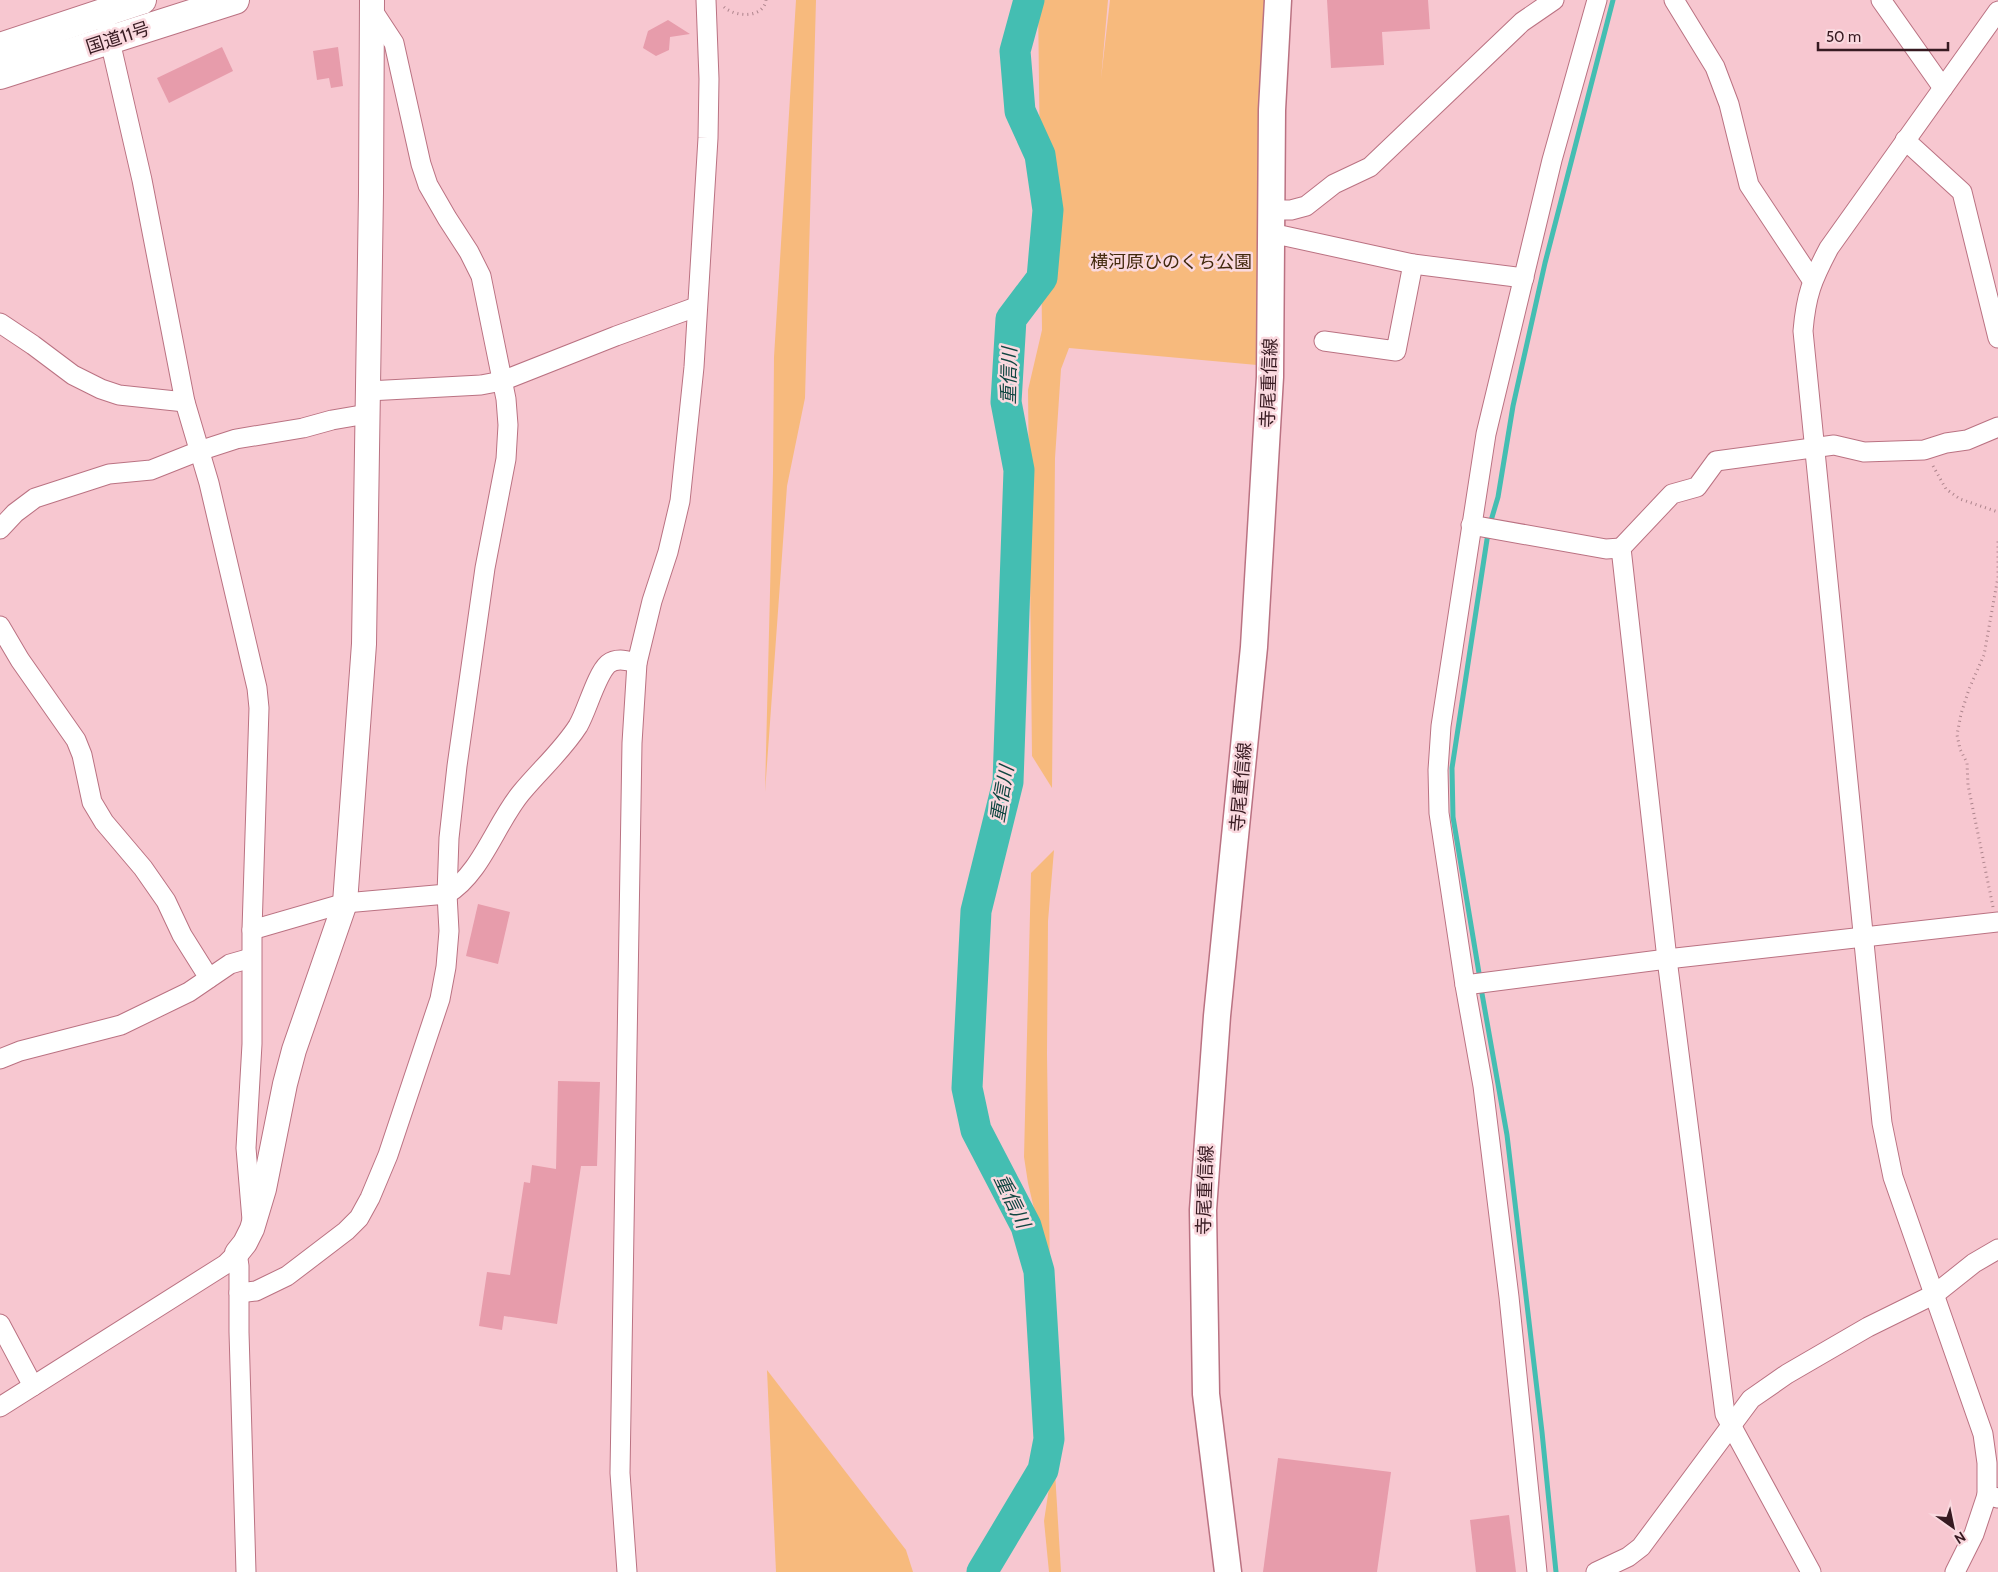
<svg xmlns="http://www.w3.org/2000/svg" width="1998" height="1572" font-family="Cabin,'Noto Sans JP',sans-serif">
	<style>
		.green { fill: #f7ba7d }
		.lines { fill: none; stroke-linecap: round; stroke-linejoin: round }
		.stream { stroke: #44beb2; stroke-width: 5 }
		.river { stroke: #44beb2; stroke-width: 31 }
		.building { fill: #e79cab }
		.minor-casing { stroke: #ba7282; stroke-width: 21 }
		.tertiary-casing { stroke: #ba7282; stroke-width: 26 }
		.secondary-casing { stroke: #ba7282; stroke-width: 29 }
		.trunk-casing { stroke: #ba7282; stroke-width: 30 }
		.path { stroke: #ad848c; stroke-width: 3; stroke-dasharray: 1 4; stroke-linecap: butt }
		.minor { stroke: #fff; stroke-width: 19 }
		.tertiary { stroke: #fff; stroke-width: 24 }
		.secondary { stroke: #fff; stroke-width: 26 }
		.trunk { stroke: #fff; stroke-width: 28 }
		.labels { text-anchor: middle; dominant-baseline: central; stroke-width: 5; stroke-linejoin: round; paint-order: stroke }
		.street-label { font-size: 18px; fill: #371a21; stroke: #fad9df }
		.park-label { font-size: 18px; fill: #42290d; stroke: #fad9df }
		.water-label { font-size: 19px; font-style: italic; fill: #104641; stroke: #fad9df }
	</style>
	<rect width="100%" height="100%" fill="#f7c7d0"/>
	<g class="green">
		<path d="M 796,0 L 816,0 L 805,398 L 787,486 L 765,792 L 773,472 L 774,357 Z"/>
		<path d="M 1038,0 L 1108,0 L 1101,79 L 1110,0 L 1270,0 L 1257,365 L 1069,348 L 1061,369 L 1055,458 L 1052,788 L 1032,756 L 1028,390 L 1042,330 Z"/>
		<path d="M 1054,850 L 1048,921 L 1047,1054 L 1050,1277 L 1028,1183 L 1024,1157 L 1031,873 Z"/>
		<path d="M 767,1370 L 906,1550 L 913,1572 L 776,1572 Z"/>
		<path d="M 1054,1455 L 1061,1572 L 1049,1572 L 1044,1521 Z"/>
	</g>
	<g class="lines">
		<g class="stream">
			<path d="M 1490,524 L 1498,497 L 1513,406 L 1545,263 L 1613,0"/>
			<path d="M 1480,979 L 1453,817 L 1452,768 L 1488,533"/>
			<path d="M 1481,988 L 1507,1135 L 1542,1432 L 1556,1572"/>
		</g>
		<path class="river" d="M 982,1572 L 1043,1470 L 1049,1439 L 1039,1271 L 1026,1226 L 976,1130 L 967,1088 L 976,911 L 1008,782 L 1019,470 L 1006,402 L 1011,319 L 1042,278 L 1048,210 L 1040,155 L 1020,111 L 1015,51 L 1029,0"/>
	</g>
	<g class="building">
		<path d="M 1327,0 L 1428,0 L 1430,29 L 1382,32 L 1384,65 L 1331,68 Z"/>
		<path d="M 668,20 L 690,34 L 670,37 L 669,50 L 656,56 L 643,48 L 648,31 Z"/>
		<path d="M 222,47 L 233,71 L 169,103 L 157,78 Z"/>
		<path d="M 338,47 L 343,86 L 331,88 L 329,78 L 317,80 L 313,51 Z"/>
		<path d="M 478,904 L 510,912 L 498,964 L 466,956 Z"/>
		<path d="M 558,1081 L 600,1082 L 597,1166 L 581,1166 L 557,1324 L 504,1316 L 502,1330 L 479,1326 L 487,1272 L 510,1275 L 524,1182 L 530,1183 L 532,1165 L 556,1169 Z"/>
		<path d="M 1278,1458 L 1391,1472 L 1377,1572 L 1263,1572 Z"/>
		<path d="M 1509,1515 L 1516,1572 L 1476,1572 L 1470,1520 Z"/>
	</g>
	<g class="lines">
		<defs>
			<g id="minor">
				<path d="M 1674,0 L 1715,67 L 1729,104 L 1749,185 L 1812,280"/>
				<path d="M 1881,0 L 1943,88"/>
				<path d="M 1998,11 L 1829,248 C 1812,280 1806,295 1803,331 L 1882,1123 L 1893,1177 L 1983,1434 L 1987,1463 L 1987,1495 L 1998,1498"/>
				<path d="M 107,28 L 142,180 L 185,402 L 209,483 L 257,688 L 259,708 L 252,930 L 252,1044 L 246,1148 L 252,1220"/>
				<path d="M 1905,140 L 1962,192 L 1998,338"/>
				<path d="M 1271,210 L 1291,210 L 1306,206 L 1334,184 L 1370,167 L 1522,22 L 1554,0"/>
				<path d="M 1271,233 L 1413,264 L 1524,278"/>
				<path d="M 0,323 L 33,345 L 73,375 L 101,389 L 119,395 L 185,402"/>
				<path d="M 1324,341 L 1396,351 L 1413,264"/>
				<path d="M 368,391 L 481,385 L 502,381 L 616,336 L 696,307"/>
				<path d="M 1471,525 L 1606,549 L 1621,548"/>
				<path d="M 0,529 L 15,513 L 35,498 L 109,474 L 151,470 L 199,451 L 236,439 L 303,428 L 332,420 L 367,414"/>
				<path d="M 0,626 L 20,660 L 76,740 L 82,755 L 92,802 L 104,822 L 143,868 L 166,901 L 182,935 L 209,978"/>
				<path d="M 252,930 L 345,903 L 447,894 C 481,874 496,823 521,793 C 540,770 562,751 578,726 C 587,711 596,675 608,664 C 617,657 628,661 637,663"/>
				<path d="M 1465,985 L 1667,959 L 1998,922"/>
				<path d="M 0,1059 L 20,1051 L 121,1025 L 189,992 L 230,964 L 251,958"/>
				<path d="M 237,1253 L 239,1266 L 239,1332 L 246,1572"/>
				<path d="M 239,1293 L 256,1291 L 287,1276 L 346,1231 L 359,1218 L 370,1198 L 388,1155 L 440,999 L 446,967 L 449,931 L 447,894 L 449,838 L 457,766 L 485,568 L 506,459 L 508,425 L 506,399 L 481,276 L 469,252 L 447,218 L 428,185 L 421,164 L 394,43 L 371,8"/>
				<path d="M 0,1324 L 33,1386"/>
				<path d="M 0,1407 L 226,1264 L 237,1253"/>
				<path d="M 627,1572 L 620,1473 L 632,743 L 637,663 L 652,601 L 668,552 L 680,501 L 694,367 L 708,138 L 709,79 L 706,0"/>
				<path d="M 1537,1572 L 1509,1297 L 1483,1086 L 1465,985 L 1439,813 L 1438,770 L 1441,726 L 1486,434 L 1552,160 L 1597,0"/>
				<path d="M 1596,1572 L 1628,1557 L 1641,1547 L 1751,1399 L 1787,1374 L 1868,1327 L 1935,1294 L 1974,1263 L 1998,1249"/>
				<path d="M 1811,1572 L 1725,1414 L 1667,959 L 1621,548 L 1672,494 L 1697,487 L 1716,461 L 1834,445 L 1864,452 L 1924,450 L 1946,443 L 1967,440 L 1998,427"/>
				<path d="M 1955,1572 L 1974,1534 L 1987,1495"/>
			</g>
			<path id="tertiary" d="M 237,1253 L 245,1243 L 252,1229 L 264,1189 L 285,1084 L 294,1050 L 345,903 L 364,644 L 371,193 L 372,0"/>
			<path id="secondary" d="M 1228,1572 L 1206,1394 L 1203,1210 L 1217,1016 L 1254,647 L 1270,377 L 1272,110 L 1278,0"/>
			<g id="trunk">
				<path d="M 0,47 L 142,0"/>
				<path d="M 0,75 L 235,0"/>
			</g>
		</defs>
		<use href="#minor" class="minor-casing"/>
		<use href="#tertiary" class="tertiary-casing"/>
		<use href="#secondary" class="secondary-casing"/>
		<use href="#trunk" class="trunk-casing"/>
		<g class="path">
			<path d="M 724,7 C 735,17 763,19 766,0"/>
			<path d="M 1933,466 L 1946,489 L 1960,499 L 1998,512"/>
			<path d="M 1993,907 L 1968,785 L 1967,763 L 1960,749 L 1957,735 L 1961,714 L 1969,689 L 1984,655 L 1998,577 L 1998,539"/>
		</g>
		<use href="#minor" class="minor"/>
		<use href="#tertiary" class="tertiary"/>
		<use href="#secondary" class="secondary"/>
		<use href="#trunk" class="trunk"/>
	</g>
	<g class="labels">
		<g class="street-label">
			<text transform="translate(118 38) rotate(-18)">国道11号</text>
			<text transform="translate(1269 383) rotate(-88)">寺尾重信線</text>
			<text transform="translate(1241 787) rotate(-85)">寺尾重信線</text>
			<text transform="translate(1205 1190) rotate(-88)">寺尾重信線</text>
		</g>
		<g class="park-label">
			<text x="1171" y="262">横河原ひのくち公園</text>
		</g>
		<g class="water-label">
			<text transform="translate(1009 376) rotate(-89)">重信川</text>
			<text transform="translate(1002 794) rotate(-80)">重信川</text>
			<text transform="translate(1012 1201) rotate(64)">重信川</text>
		</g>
	</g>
	<g transform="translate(1953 1527) rotate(147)" stroke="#fad9df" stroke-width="4" paint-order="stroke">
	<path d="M0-4L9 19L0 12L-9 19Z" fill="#371a21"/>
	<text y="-8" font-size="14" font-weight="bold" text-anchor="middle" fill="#371a21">N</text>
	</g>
	<path d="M1818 42v8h130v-8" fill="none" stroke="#371a21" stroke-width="2.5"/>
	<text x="1826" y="42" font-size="15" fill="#371a21" stroke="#fad9df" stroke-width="4" paint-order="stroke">50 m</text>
</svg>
